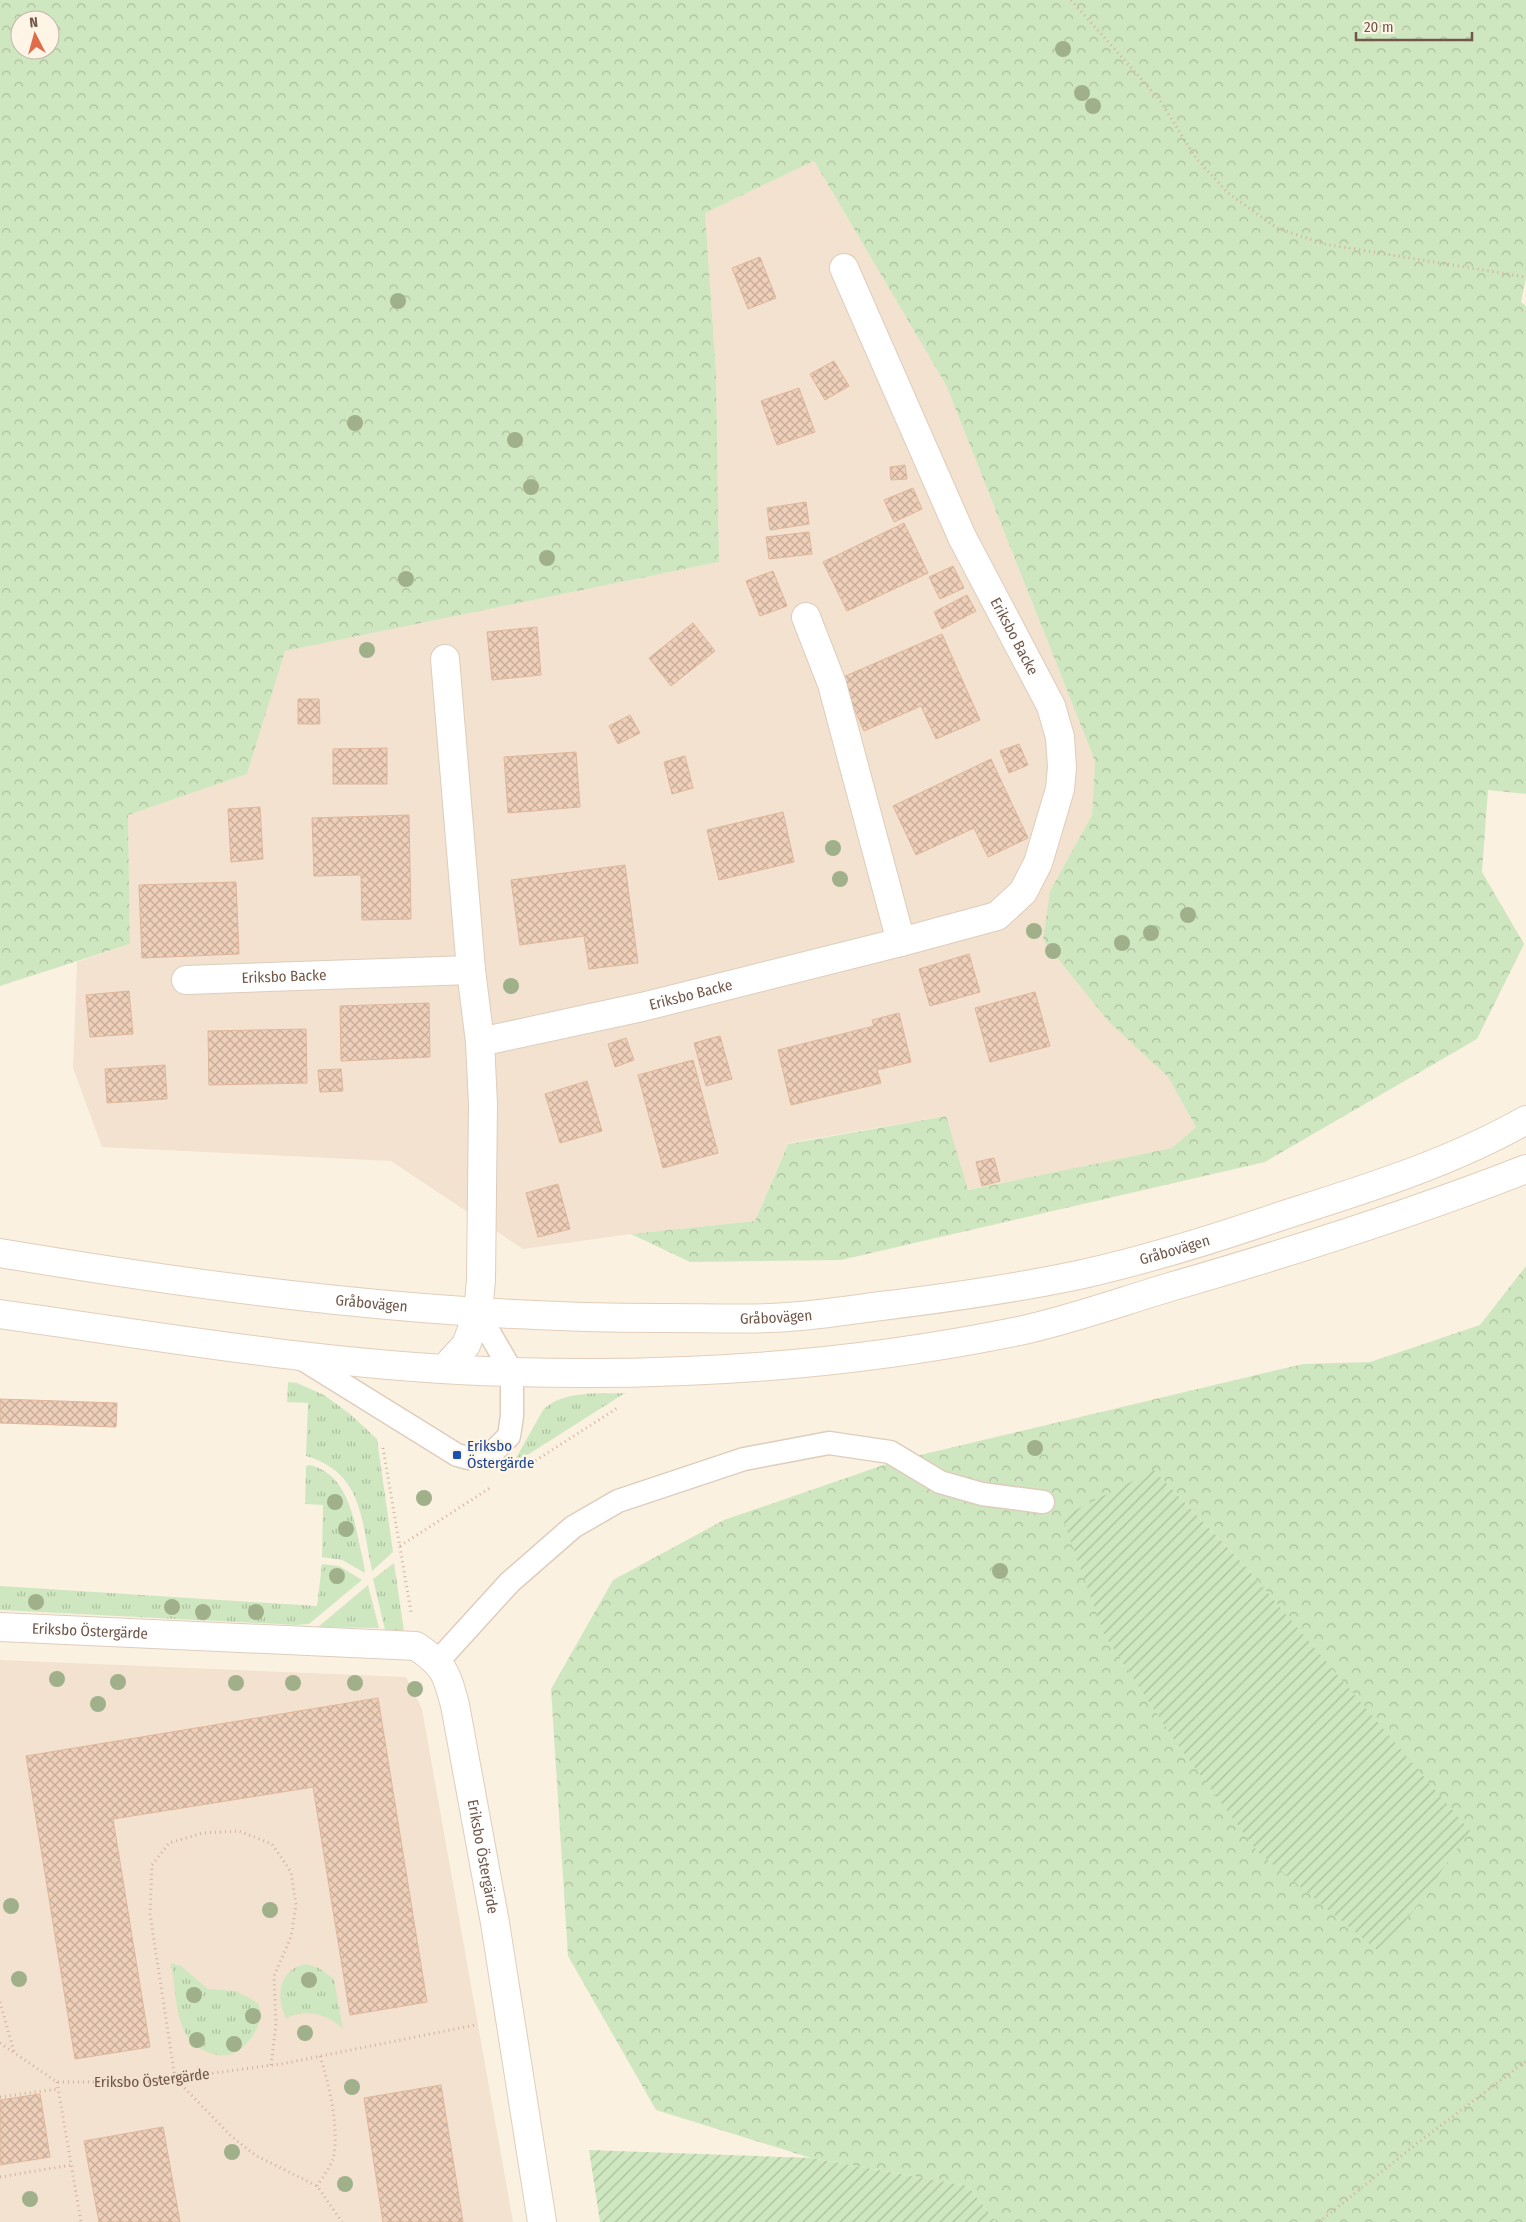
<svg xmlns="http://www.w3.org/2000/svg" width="1526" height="2222" font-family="'Fira Sans Condensed',sans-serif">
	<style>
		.residential { fill: #f2e2cf }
		.grass { fill: url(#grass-tufts) }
		.forest { fill: url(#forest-crowns); fill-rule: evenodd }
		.garden { fill: url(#garden-furrows) }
		.building { fill: url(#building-cross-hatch); stroke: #e0b69b }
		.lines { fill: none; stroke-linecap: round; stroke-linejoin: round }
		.service-casing { stroke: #decdbd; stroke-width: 25 }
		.minor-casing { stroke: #decdbd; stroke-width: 30 }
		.secondary-casing { stroke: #e2cebb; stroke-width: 30 }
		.path { stroke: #d3b29d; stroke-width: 3; stroke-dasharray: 1 4; stroke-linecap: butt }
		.service { stroke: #fff; stroke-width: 22 }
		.minor { stroke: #fff; stroke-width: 28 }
		.secondary { stroke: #fff; stroke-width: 28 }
		.tree { fill: #9fb08a }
		.transit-dot { fill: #1a4fb4; stroke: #fef5e6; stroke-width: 2 }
		.labels { text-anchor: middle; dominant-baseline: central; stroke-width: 5; stroke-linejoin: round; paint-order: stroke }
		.street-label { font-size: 15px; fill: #705749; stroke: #fef5e6 }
		.transit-label { font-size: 15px; fill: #164399; stroke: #fef5e6; text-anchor: start }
	</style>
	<defs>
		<pattern id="grass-tufts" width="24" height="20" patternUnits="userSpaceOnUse" patternTransform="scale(1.25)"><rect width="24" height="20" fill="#cfe7c0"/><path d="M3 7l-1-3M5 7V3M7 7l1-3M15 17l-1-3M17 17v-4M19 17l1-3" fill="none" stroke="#acbe9e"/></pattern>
		<pattern id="forest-crowns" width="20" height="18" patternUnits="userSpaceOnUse" patternTransform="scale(1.25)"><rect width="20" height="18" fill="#cfe7c0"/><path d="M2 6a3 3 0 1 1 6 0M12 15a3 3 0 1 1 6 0" fill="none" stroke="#acbe9e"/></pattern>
		<pattern id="garden-furrows" width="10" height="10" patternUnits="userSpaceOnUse" patternTransform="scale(1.25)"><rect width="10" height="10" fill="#cfe7c0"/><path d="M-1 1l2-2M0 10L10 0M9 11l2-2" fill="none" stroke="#acbe9e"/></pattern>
		<pattern id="building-cross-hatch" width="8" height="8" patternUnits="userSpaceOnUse" patternTransform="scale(1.25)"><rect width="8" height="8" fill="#eecfb9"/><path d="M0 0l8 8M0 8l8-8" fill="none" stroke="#c5ab98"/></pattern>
	</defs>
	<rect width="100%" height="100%" fill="#fbf1e0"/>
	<g class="residential">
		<path d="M 814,161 L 946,385 L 1095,761 L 1092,815 L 1050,891 L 1109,1022 L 1168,1077 L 1196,1127 L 1172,1148 L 967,1190 L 945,1116 L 788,1143 L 755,1221 L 631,1234 L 523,1249 L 391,1161 L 102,1147 L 73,1068 L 77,962 L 130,944 L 128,815 L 247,774 L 284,651 L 719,562 L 716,370 L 705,213 Z"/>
		<path d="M 0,1660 L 406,1677 L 422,1709 L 513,2222 L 0,2222 Z"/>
	</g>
	<g class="grass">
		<path d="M 288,1382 L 297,1383 L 324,1395 L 350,1414 L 377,1439 L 393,1552 L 372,1571 C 361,1521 364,1473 306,1456 L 308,1403 L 287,1402 Z"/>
		<path d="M 625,1393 L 521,1459 L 516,1458 L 543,1410 C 563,1390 599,1394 625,1393 Z"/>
		<path d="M 309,1465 C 344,1472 353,1512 359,1542 C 361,1552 364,1563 365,1573 L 342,1560 L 322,1557 L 323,1505 L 305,1504 L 306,1466 Z"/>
		<path d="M 394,1563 L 404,1631 L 385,1630 L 373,1579 Z"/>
		<path d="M 322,1564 L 339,1566 L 362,1580 L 309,1624 L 296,1625 L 0,1610 L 0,1586 L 317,1606 Z"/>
		<path d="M 368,1585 L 379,1628 L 318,1627 Z"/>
		<path d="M 171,1963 L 181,1966 L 208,1989 L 236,1991 L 258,2003 C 267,2020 250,2044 236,2052 C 218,2062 192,2048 184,2031 C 175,2011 175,1985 171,1963 Z"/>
		<path d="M 306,1964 L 319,1968 L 334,1979 L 343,2029 C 327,2013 306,2009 286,2018 C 275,1996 279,1969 306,1964 Z"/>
	</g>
	<g class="forest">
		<path d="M 0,0 L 1526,0 L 1526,278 L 1521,302 L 1526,306 L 1526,794 L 1488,790 L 1482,872 L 1524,944 L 1477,1039 L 1265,1162 L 841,1260 L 690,1262 L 631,1234 L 755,1221 L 788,1144 L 946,1116 L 968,1190 L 1172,1148 L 1196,1127 L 1168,1077 L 1109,1022 L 1043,940 L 1050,891 L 1092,815 L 1095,761 L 946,385 L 814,161 L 705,213 L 716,370 L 719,562 L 285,651 L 247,774 L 128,815 L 130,944 L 0,986 ZM 20,20 L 50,20 L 50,50 L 20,50 Z"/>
		<path d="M 1526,1266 L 1526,2222 L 996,2222 L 968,2186 L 811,2158 L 656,2110 L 568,1956 L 551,1689 L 613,1580 L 724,1520 L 895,1461 L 1303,1364 L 1370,1362 L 1480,1325 ZM 1154,1470 L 1245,1566 L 1350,1691 Z"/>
	</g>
	<g class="garden">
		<path d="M 1154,1470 L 1245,1566 L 1470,1831 L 1382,1954 L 1258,1852 L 1175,1741 L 1104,1634 L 1062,1517 Z"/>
		<path d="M 589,2150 L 811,2158 L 968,2186 L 996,2222 L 600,2222 Z"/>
	</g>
	<g class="building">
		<path d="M 760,257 L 776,298 L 748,309 L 732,268 Z"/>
		<path d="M 834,361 L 849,386 L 825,400 L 810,374 Z"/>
		<path d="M 799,388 L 815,432 L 777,445 L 761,401 Z"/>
		<path d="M 905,465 L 907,479 L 891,480 L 890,467 Z"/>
		<path d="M 913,488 L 922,509 L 894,522 L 884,500 Z"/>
		<path d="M 806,502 L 809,524 L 770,530 L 767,508 Z"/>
		<path d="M 904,523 L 928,573 L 847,611 L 823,562 Z"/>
		<path d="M 809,532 L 812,554 L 769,559 L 766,537 Z"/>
		<path d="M 953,566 L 964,588 L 940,599 L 929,577 Z"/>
		<path d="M 773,571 L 787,606 L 760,616 L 746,581 Z"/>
		<path d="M 967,595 L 976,611 L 942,629 L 934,612 Z"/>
		<path d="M 693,623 L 715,651 L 671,686 L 649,658 Z"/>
		<path d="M 537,627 L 541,675 L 492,680 L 487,632 Z"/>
		<path d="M 942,634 L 980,720 L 936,739 L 921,706 L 864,731 L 841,678 Z"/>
		<path d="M 298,699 L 319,699 L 320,724 L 298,724 Z"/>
		<path d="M 630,715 L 640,733 L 618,744 L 609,726 Z"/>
		<path d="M 1019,744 L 1028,765 L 1009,773 L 1000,751 Z"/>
		<path d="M 387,748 L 387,784 L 333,784 L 333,749 Z"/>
		<path d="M 576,752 L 580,807 L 508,813 L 504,757 Z"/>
		<path d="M 685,756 L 693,788 L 672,794 L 664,762 Z"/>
		<path d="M 991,759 L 1028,838 L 988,857 L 974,828 L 916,855 L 893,806 Z"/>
		<path d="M 260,807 L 263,859 L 231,862 L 228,809 Z"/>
		<path d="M 783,812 L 794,862 L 719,880 L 707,830 Z"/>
		<path d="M 409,815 L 411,919 L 362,920 L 361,875 L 314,876 L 312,818 Z"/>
		<path d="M 625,865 L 638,963 L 589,969 L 584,936 L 520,945 L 511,880 Z"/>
		<path d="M 236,882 L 239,954 L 142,958 L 139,885 Z"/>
		<path d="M 969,954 L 980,992 L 930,1006 L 919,969 Z"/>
		<path d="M 129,991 L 133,1034 L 90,1037 L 86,995 Z"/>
		<path d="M 1035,992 L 1050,1046 L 990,1062 L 975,1008 Z"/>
		<path d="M 429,1003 L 430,1057 L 341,1061 L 340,1006 Z"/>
		<path d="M 899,1013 L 911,1062 L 877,1070 L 881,1083 L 791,1105 L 778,1050 L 874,1026 L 872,1020 Z"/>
		<path d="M 306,1029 L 307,1083 L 209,1085 L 208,1031 Z"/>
		<path d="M 720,1036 L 732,1079 L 706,1086 L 694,1043 Z"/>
		<path d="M 626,1038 L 634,1060 L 615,1067 L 608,1044 Z"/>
		<path d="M 693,1060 L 718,1153 L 663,1168 L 638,1075 Z"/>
		<path d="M 165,1065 L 167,1099 L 107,1103 L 105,1069 Z"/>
		<path d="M 341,1069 L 343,1091 L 320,1092 L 318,1070 Z"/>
		<path d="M 587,1081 L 602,1131 L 560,1143 L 545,1094 Z"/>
		<path d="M 994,1158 L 1000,1181 L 982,1186 L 976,1162 Z"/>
		<path d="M 558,1184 L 570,1229 L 538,1237 L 526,1193 Z"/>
		<path d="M 0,1399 L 117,1403 L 116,1427 L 0,1423 Z"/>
		<path d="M 378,1698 L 427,2002 L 350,2015 L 313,1787 L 301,1789 L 113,1819 L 150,2047 L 75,2059 L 26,1756 Z"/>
		<path d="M 441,2085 L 463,2222 L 383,2222 L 364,2098 Z"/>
		<path d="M 40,2094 L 50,2157 L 0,2165 L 0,2100 Z"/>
		<path d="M 163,2127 L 180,2222 L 99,2222 L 84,2141 Z"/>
	</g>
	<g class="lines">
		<defs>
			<g id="service">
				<path d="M 299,1357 L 457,1455 L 468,1458 L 486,1455 L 494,1451 L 509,1436 L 512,1416 L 512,1372 L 478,1313"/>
				<path d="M 438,1661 L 510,1582 L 573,1527 L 618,1501 L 744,1459 L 829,1443 L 890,1452 L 940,1482 L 982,1494 L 1043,1502"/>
			</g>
			<g id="minor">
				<path id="s2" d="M 844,268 L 962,537 L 1051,706 L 1060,737 L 1062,767 L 1060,789 L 1038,863 L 1023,892 L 997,916 L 901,942"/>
				<path id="s3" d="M 186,980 L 471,970"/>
				<path id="s4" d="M 480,1042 L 642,1007 L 901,942 L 832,684 L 806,617"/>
				<path d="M 444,1369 L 466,1345 L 478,1313 L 481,1280 L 483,1104 L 480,1042 L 471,970 L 445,659"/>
				<path id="s5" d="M 0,1627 L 416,1646 C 445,1666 446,1672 455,1705 L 495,1923 L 542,2222"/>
			</g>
			<g id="secondary">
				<path id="s6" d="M 0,1253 C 221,1290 446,1319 670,1318 C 709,1318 749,1320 788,1317 C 819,1315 850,1310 881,1306 C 947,1298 1018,1288 1083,1274 C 1149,1259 1214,1239 1278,1217 C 1362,1190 1449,1164 1526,1120"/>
				<path d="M 0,1314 C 170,1338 341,1368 513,1372 C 682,1377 854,1365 1019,1331 C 1070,1320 1120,1302 1170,1287 C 1291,1252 1409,1215 1526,1169"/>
			</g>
		</defs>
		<use href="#service" class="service-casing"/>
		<use href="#minor" class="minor-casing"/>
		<use href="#secondary" class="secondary-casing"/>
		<g class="path">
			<path d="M 1071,0 L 1159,99 L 1196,158 L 1228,193 L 1277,228 L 1324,244 L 1526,277"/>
			<path d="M 383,1448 L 411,1612"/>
			<path d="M 527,1466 L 619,1407"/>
			<path d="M 400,1546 L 490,1488"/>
			<path d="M 0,2002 L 14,2052"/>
			<path id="s1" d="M 0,2043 L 57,2082 L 146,2082 L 281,2064 L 475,2025"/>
			<path d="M 271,2065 L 276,2024 L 274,1976 L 291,1937 L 296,1905 L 291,1872 L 272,1844 L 239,1831 L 203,1833 L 169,1843 L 152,1865 L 150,1914 L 175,2078 L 231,2136 L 255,2155 L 317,2186 L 342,2222"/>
			<path d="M 57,2082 L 81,2222"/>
			<path d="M 0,2097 L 58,2089"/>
			<path d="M 0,2177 L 71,2165"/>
			<path d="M 317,2186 C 322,2178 330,2168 333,2159 C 340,2130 329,2084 320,2056"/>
			<path d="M 1319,2222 L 1419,2142 L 1526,2061"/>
		</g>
		<use href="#service" class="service"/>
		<use href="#minor" class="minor"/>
		<use href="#secondary" class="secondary"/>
	</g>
	<g class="tree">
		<circle cx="1063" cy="49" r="8"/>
		<circle cx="1082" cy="93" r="8"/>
		<circle cx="1093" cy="106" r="8"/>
		<circle cx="398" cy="301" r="8"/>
		<circle cx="355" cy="423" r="8"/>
		<circle cx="515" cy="440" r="8"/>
		<circle cx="531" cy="487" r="8"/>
		<circle cx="547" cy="558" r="8"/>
		<circle cx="406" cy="579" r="8"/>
		<circle cx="367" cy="650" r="8"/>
		<circle cx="833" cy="848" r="8"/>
		<circle cx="840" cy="879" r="8"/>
		<circle cx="1188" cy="915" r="8"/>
		<circle cx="1034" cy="931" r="8"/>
		<circle cx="1151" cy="933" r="8"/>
		<circle cx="1122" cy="943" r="8"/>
		<circle cx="1053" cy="951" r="8"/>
		<circle cx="511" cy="986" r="8"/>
		<circle cx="1035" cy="1448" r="8"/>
		<circle cx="424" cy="1498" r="8"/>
		<circle cx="335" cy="1502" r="8"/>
		<circle cx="346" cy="1529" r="8"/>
		<circle cx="1000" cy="1571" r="8"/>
		<circle cx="337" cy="1576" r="8"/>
		<circle cx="36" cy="1602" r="8"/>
		<circle cx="172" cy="1607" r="8"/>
		<circle cx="203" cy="1612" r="8"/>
		<circle cx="256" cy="1612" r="8"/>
		<circle cx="57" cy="1679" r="8"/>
		<circle cx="118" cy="1682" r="8"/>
		<circle cx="236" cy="1683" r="8"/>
		<circle cx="293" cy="1683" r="8"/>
		<circle cx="355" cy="1683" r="8"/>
		<circle cx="415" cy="1689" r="8"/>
		<circle cx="98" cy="1704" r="8"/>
		<circle cx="11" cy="1906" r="8"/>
		<circle cx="270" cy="1910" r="8"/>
		<circle cx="19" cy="1979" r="8"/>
		<circle cx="309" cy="1980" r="8"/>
		<circle cx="194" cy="1995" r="8"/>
		<circle cx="253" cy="2016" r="8"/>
		<circle cx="305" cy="2033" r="8"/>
		<circle cx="197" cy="2040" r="8"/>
		<circle cx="234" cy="2044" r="8"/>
		<circle cx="352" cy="2087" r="8"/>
		<circle cx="232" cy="2152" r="8"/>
		<circle cx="345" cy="2184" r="8"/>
		<circle cx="30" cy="2199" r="8"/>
	</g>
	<rect class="transit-dot" x="452" y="1450" width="10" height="10" rx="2.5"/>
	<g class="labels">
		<g class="street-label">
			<text stroke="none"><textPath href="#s2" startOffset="406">Eriksbo Backe</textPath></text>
			<text stroke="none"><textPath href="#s3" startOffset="98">Eriksbo Backe</textPath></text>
			<text stroke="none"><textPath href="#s4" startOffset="216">Eriksbo Backe</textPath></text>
			<text stroke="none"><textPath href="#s6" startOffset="1185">Gråbovägen</textPath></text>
			<text stroke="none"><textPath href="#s6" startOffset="375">Gråbovägen</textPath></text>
			<text stroke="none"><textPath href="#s6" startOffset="780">Gråbovägen</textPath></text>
			<text stroke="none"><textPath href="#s5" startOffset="90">Eriksbo Östergärde</textPath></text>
			<text stroke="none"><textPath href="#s5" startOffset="644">Eriksbo Östergärde</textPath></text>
			<text stroke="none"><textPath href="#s1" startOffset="164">Eriksbo Östergärde</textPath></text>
		</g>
		<g class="transit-label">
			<text x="467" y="1446">Eriksbo<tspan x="467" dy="17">Östergärde</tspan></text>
		</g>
	</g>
	<g transform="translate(35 35) rotate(354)"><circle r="24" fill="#fef5e6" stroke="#c5b6a7"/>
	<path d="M0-4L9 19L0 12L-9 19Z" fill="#df6d4b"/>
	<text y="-8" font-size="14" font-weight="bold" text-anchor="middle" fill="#705749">N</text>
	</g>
	<path d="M1356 32v8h116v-8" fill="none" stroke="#705749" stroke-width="2.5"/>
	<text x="1364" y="32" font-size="15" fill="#705749" stroke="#fef5e6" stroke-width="4" paint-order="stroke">20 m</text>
</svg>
